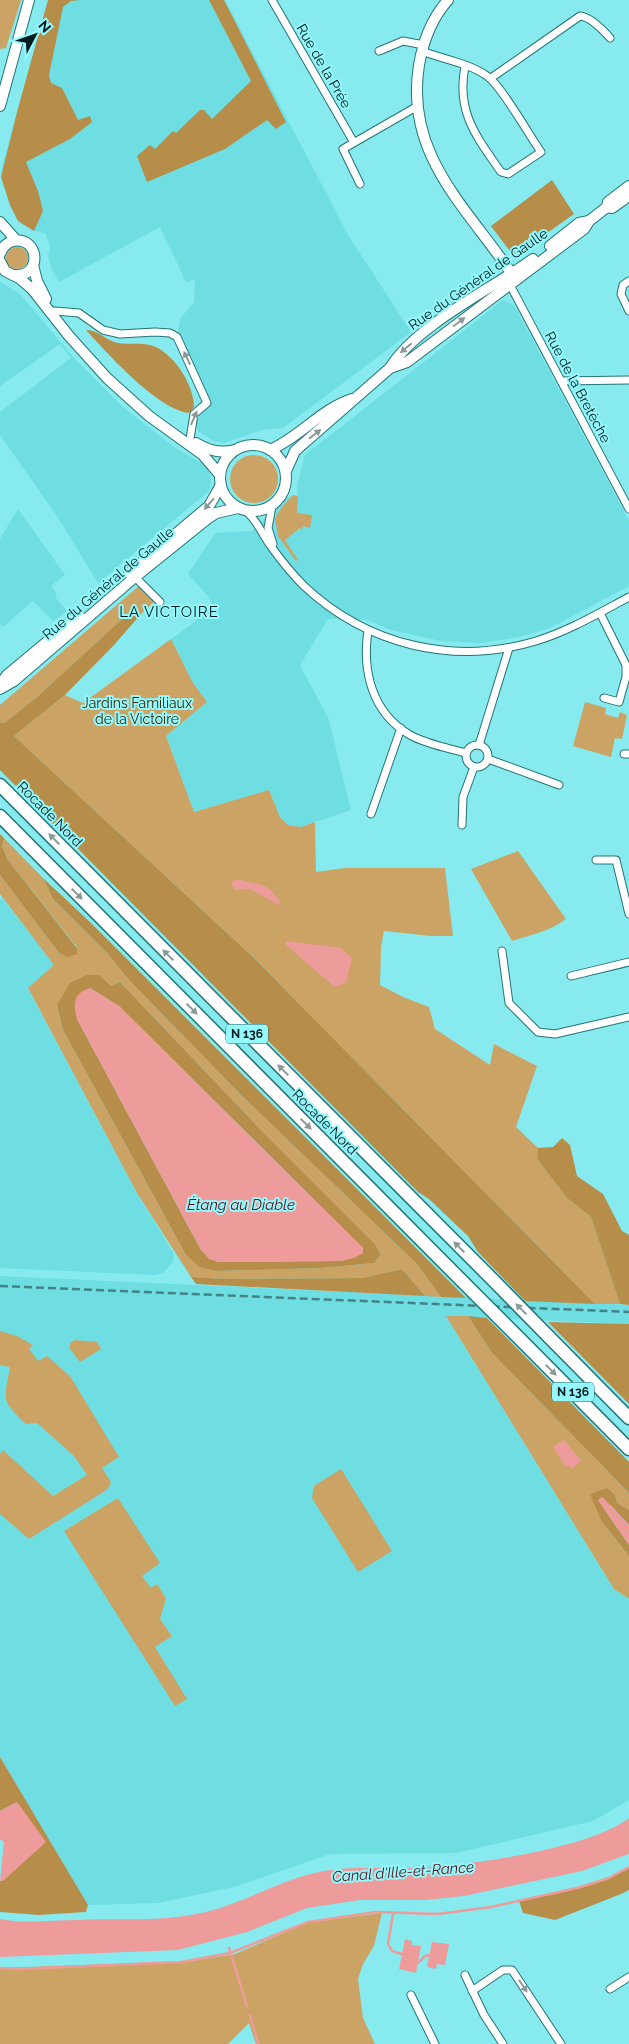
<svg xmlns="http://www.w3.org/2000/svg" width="629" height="2044" font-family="Raleway,sans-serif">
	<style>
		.built { fill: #6edee3 }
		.green { fill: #cba465; fill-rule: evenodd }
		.forest { fill: #b78e49; fill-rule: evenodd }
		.water { fill: #ee9b9b }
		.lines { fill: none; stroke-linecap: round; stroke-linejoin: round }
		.stream { stroke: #ee9b9b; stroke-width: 2.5 }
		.street-casing { stroke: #237477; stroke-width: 9 }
		.secondary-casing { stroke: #237477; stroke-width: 12 }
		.highway-casing { stroke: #237477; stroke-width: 15 }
		.street { stroke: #fff; stroke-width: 7 }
		.secondary { stroke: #fff; stroke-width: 10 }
		.highway { stroke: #fff; stroke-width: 12 }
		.rail { stroke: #438386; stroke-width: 2.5; stroke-dasharray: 8 4; stroke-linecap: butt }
		.highway-bridge-casing { stroke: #237477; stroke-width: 15; stroke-linecap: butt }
		.highway-bridge { stroke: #fff; stroke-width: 12 }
		.oneway { fill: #8c999a }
		.labels { text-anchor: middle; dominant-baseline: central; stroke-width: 4; stroke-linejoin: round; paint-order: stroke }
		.shield { fill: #94f8fc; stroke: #2c5e61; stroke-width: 1 }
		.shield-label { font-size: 12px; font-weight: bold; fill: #001c1e }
		.street-label { font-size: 14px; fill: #001c1e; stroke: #94f8fc }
		.park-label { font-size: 14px; fill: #392808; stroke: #94f8fc }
		.neighbourhood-label { font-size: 15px; letter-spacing: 1px; fill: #001c1e; stroke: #94f8fc }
		.water-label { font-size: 15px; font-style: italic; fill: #59101a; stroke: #94f8fc }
	</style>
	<rect width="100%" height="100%" fill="#86eaee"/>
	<g class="built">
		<path d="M 48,0 L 225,0 L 348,235 L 411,332 L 283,428 L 262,430 L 224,443 L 214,441 L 199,432 L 196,425 L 197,420 L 209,404 L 178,331 L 180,319 L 194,302 L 195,279 L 186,282 L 160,227 L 59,282 L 51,268 L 48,255 L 51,248 L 45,233 L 34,231 L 18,221 L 10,205 L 1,177 L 2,167 Z"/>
		<path d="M 0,282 L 20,294 L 74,358 L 124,408 L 174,447 L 203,464 L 209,472 L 211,481 L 209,491 L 98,583 L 57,516 L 0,435 L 0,412 L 71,358 L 60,344 L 0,386 Z"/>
		<path d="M 503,300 L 514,305 L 629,521 L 629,586 L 550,628 L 520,637 L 481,643 L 441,641 L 391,630 L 367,620 L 328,619 L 300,665 L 329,720 L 351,810 L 301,827 L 288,825 L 280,817 L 269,790 L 194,812 L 166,736 L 206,703 L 193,683 L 171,639 L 191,625 L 212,605 L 208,596 L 188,574 L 215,533 L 252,531 L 286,497 L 298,496 L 297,485 L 305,455 Z"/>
		<path d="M 18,509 L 65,575 L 51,586 L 56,593 L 56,598 L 67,611 L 53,621 L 33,601 L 3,627 L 0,623 L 0,539 Z"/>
		<path d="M 2,898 L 55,965 L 28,989 L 137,1193 L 174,1254 L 173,1262 L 163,1273 L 155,1275 L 0,1268 L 0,900 Z"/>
		<path d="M 0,1276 L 629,1305 L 629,1324 L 446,1316 L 614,1589 L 629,1599 L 629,1800 L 593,1821 L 456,1853 L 330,1854 L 234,1887 L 158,1903 L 88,1905 L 0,1757 Z"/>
	</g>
	<g class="green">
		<path d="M 0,0 L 21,0 L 6,48 L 0,49 Z"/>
		<circle cx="17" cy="258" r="11"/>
		<circle cx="254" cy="479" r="24"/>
		<path d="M 293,495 L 298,496 L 297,513 L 312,515 L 310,528 L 303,526 L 302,530 L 300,528 L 285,540 L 298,560 L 296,561 L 278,536 L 275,518 L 282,507 Z"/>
		<path d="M 140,585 L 155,601 L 141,614 L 134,608 L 37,697 L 4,723 L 0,722 L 0,705 Z"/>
		<path d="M 171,639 L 193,683 L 207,702 L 166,736 L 194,812 L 269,790 L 280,817 L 288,825 L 301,827 L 315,822 L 316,872 L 345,868 L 445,868 L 453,936 L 431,936 L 384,931 L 381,947 L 380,985 L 403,997 L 429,1007 L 435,1029 L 490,1065 L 494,1044 L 537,1066 L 516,1127 L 538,1148 L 537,1159 L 567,1198 L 591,1217 L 620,1304 L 595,1304 L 253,957 L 14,736 L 65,695 L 83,703 Z"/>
		<path d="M 585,702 L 606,708 L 605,714 L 618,718 L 620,712 L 627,715 L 622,739 L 615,738 L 611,757 L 573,746 Z"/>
		<path d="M 4,838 L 43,878 L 53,899 L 108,954 L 129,980 L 243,1097 L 417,1264 L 441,1297 L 425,1296 L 402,1269 L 362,1278 L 227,1279 L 191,1277 L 137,1193 L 28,988 L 54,965 L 0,894 L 0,875 L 59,953 L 77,954 L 77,947 L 8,860 L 2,846 ZM 100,975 L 111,986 L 120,982 L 259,1128 L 375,1244 L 381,1255 L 374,1263 L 322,1268 L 216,1271 L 186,1255 L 63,1030 L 57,1005 Z"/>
		<path d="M 518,851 L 566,919 C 550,931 531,935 512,941 L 471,869 Z"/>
		<path d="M 446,1316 L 468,1316 L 492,1353 L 629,1493 L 629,1510 L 617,1503 L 615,1495 L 602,1522 L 629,1556 L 629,1599 L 614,1589 Z"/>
		<path d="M 0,1331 L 17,1336 L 33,1345 L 29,1349 L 38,1361 L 47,1356 L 70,1376 L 119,1457 L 102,1468 L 111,1482 L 108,1489 L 29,1539 L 0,1514 L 0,1454 L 3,1450 L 53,1496 L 87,1475 L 74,1456 L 37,1423 L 26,1424 C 0,1399 4,1402 10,1367 L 0,1365 Z"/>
		<path d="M 75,1340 L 97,1342 L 101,1349 L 80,1362 L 70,1349 L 70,1343 Z"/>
		<path d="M 341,1469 L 392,1551 L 358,1572 L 312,1498 L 314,1486 Z"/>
		<path d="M 118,1498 L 160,1563 L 142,1576 L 151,1588 L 157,1584 L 166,1598 L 160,1619 L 172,1636 L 155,1647 L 187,1699 L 175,1706 L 64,1531 Z"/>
		<path d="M 382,1913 L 374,1946 L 363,1964 L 358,1979 L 363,2018 L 375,2044 L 256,2044 L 249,2023 L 228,2044 L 0,2044 L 0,1968 L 192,1961 L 235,1954 L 309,1922 Z"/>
	</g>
	<g class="forest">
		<path d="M 48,0 L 80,0 L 71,1 L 63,7 L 49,75 L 51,83 L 62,88 L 78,120 L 90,116 L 92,122 L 70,139 L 26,162 L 38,191 L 43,211 L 34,231 L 18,221 L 10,205 L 1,177 L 17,112 Z"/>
		<path d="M 209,0 L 224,0 L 286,122 L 276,129 L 267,120 L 225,149 L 147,182 L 137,156 L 150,145 L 155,149 L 173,131 L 176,133 L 200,110 L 204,110 L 212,119 L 251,81 Z"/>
		<path d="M 552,180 L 574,214 L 519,253 L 512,254 L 491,226 Z"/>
		<path d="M 86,330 C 97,330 104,338 114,342 C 127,346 143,341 156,347 C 176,357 194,386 194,407 L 189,413 C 157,409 108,354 86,330 Z"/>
		<path d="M 134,608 L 141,614 L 114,645 L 65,695 L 14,736 L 253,957 L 595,1304 L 525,1301 L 478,1252 L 468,1236 L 429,1199 L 418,1192 L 0,770 L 0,722 L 4,723 L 37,697 Z"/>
		<path d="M 0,834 L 4,838 L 2,846 L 8,860 L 77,948 L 77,954 L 68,957 L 59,953 L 0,875 Z"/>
		<path d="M 43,878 L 90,922 L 466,1298 L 441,1297 L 417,1264 L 243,1097 L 129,980 L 108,954 L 53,899 Z"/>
		<path d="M 87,975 L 100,975 L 111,986 L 120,982 L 259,1128 L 375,1244 L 381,1255 L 374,1263 L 322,1268 L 216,1271 L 200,1267 L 186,1255 L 63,1030 L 57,1005 L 70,983 ZM 90,988 L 119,1006 L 363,1248 L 363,1253 L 341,1261 L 218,1262 L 201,1250 L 77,1019 Z"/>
		<path d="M 562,1138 L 570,1145 L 577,1176 L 603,1194 L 622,1231 L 629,1235 L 629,1305 L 620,1304 L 591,1217 L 567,1198 L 537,1159 L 538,1148 L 553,1147 Z"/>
		<path d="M 402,1269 L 425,1296 L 196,1284 L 191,1277 L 227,1279 L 362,1278 Z"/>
		<path d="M 468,1316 L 487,1318 L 629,1462 L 629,1493 L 492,1353 Z"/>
		<path d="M 548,1322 L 629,1324 L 629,1404 Z"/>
		<path d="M 607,1488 L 615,1495 L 617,1503 L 629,1510 L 629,1525 L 603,1497 L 598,1500 L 629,1545 L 629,1556 L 602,1522 L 590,1494 Z"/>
		<path d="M 0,1757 L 88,1905 L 86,1912 L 39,1915 L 0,1912 L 0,1881 L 4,1880 L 17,1802 L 0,1811 Z"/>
		<path d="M 629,1867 L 629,1890 L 621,1894 L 555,1920 L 523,1913 L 519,1901 C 557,1893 595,1887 629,1867 Z"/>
	</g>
	<g class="water">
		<path d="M 237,879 C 259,887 264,879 280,901 L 279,905 L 250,889 L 234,890 L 231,882 Z"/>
		<path d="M 286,941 L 341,948 L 352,958 L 346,982 L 335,987 L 285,944 Z"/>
		<path d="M 90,988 L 119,1006 L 363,1248 L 363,1253 L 354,1258 L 341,1261 L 218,1262 L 209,1259 L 201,1250 L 77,1019 C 73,1004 73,993 90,988 Z"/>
		<path d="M 564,1440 L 581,1461 L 572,1469 L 569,1465 L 566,1467 L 553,1447 Z"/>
		<path d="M 602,1497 L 629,1525 L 629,1545 L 598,1500 Z"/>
		<path d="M 17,1802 L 46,1842 L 4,1880 L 0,1881 L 4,1842 L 0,1839 L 0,1811 Z"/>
		<path d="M 629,1818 L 629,1854 L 582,1871 L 464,1896 L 425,1900 L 360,1900 L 307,1908 L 247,1932 L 178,1950 L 0,1957 L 0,1919 C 25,1924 53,1920 79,1920 C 117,1918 158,1922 196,1914 C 241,1906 279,1879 324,1871 C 352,1866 379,1869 407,1868 C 460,1867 588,1850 629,1818 Z"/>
		<path d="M 405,1939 L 412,1941 L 412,1945 L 421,1946 L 416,1973 L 399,1969 Z"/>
		<path d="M 432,1942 L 449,1944 L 445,1965 L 437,1964 L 436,1969 L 427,1967 Z"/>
	</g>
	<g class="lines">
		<g class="stream">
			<path d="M 393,1914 L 388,1944 L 392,1951 L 402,1954"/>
			<path d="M 229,1948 L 247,2006"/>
			<path d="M 418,1963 L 425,1956 L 430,1955"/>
			<path d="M 0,1968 L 18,1969 L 181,1962 L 230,1953 L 308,1922 L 376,1912 L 438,1914 L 491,1907 L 577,1888 L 609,1878 L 629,1867"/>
			<path d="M 250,2015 L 258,2044"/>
		</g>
		<defs>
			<g id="street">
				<path d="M 272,0 L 353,141"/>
				<path d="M 379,51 L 403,41 L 424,45"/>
				<path d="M 422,51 C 442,59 469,63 487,76 C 501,85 529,135 541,152 L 508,174 L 501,172 C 476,136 456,112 465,66"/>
				<path d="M 491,78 L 580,16 C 591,17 603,30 610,38"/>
				<path d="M 360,184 L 343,149 L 416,107"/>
				<path d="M 629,281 L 623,285 L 621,294 L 629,311"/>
				<path d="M 509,283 L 629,509"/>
				<path d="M 55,311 L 79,313 L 103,330 L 120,334 L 155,332 L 170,333 L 177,337 L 207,403 L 194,414 L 190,439"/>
				<path d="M 561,381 L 629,380"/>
				<path d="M 272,506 L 268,528 L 273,544"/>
				<path d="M 246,511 C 257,520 262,534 270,545 C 280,559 291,573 304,586 C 367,645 453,666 536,641 C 569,631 599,613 629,597"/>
				<path d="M 135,577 L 160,602"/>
				<path d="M 600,613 L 626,665 L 626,677 L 619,702 L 604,698"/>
				<path d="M 368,631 C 362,671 372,713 410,735 C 426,744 448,748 466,753"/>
				<circle cx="477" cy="756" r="11"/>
				<path d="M 479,745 L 509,648"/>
				<path d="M 624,754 L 629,754"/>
				<path d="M 488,759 L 559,785"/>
				<path d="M 371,814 L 401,728"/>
				<path d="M 462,825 L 463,797 L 474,767"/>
				<path d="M 596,860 L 616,860 L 629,914"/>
				<path d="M 502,951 L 509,1003 L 538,1032 L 555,1034 L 629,1017"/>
				<path d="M 571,976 L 629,962"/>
				<path d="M 465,1975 L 484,2015 L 503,2044"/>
				<path d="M 610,1989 L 629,1977"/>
				<path d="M 472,1991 L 503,1970 L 512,1970 L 561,2044"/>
				<path d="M 411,1995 L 435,2044"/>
			</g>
			<g id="secondary">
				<path d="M 448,0 C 432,18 423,42 419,65 C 404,157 470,210 516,280"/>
				<path d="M 0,106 L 29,0"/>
				<path d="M 607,207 L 612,208 L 629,196"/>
				<path d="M 0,222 L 16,240"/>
				<path d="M 550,246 L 579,223 L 589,221"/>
				<path d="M 0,254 C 2,248 6,243 13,241 C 39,235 44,278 13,275"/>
				<path d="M 0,261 L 5,271 L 19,278 L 32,289 L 69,336 L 107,378 L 149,416 L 203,455 L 220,475"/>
				<path d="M 33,265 L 37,281 L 46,299"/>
				<path d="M 390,368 C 416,325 492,289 533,259"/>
				<path d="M 196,443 C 209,451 221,454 235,450"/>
				<circle cx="253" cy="478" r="33"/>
				<path d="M 270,450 C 300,437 321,409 352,399"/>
				<path d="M 286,471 L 295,451 L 390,368 L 407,362 L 584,229 L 589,221 L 607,207 L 608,202 L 629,186"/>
				<path d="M 129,573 L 209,506 L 221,485"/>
				<path d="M 0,685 L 7,675 L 79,615"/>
				<path d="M 0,689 L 14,681 L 135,577 L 207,519 L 216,513 L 238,508"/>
			</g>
			<g id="highway">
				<path d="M 0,785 L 494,1281"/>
				<path d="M 0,816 L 462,1281"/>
				<path d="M 516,1335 L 629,1449"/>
				<path d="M 549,1337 L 629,1418"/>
			</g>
		</defs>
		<use href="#street" class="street-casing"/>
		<use href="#secondary" class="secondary-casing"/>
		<use href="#highway" class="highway-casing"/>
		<use href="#street" class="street"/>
		<use href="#secondary" class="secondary"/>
		<use href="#highway" class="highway"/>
		<path class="rail" d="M 0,1286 L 629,1312"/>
		<defs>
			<g id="highway-bridge">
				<path d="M 462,1281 L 516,1335"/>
				<path d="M 494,1281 L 549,1337"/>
			</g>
		</defs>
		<use href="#highway-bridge" class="highway-bridge-casing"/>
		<use href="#highway-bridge" class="highway-bridge"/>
	</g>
	<defs><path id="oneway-solid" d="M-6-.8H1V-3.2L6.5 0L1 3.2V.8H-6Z" transform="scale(1.25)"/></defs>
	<g class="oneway">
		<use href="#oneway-solid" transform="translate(459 322) rotate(-37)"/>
		<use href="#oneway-solid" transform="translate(406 348) rotate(140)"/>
		<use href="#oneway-solid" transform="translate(187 358) rotate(-115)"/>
		<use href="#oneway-solid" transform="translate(194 418) rotate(-66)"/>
		<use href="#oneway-solid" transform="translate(315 434) rotate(-38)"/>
		<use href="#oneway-solid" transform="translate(209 504) rotate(132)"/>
		<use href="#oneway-solid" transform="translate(54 839) rotate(-135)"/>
		<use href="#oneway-solid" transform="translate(77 894) rotate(45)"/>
		<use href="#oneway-solid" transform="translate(168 955) rotate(-135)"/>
		<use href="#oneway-solid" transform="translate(192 1009) rotate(45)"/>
		<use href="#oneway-solid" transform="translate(283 1070) rotate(-135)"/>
		<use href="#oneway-solid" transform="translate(306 1124) rotate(45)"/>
		<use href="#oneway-solid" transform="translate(459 1247) rotate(-135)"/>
		<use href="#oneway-solid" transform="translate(521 1309) rotate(-135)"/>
		<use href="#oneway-solid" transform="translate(551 1370) rotate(45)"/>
		<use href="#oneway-solid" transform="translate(523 1986) rotate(57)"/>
	</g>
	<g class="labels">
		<g class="shield">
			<rect x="226" y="1024.5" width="42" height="19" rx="4"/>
			<rect x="552" y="1382.5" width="42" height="19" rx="4"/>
		</g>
		<g class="shield-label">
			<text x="247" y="1034">N 136</text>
			<text x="573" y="1392">N 136</text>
		</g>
		<g class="street-label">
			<text transform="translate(324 66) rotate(60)">Rue de la Prée</text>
			<text transform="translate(478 279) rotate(-35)">Rue du Général de Gaulle</text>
			<text transform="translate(578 387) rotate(62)">Rue de la Bretèche</text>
			<text transform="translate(108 583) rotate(-40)">Rue du Général de Gaulle</text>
			<text transform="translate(50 814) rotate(45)">Rocade Nord</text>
			<text transform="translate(325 1122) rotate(45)">Rocade Nord</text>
		</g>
		<g class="park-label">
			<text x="137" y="703">Jardins Familiaux<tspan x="137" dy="16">de la Victoire</tspan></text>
		</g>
		<g class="neighbourhood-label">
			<text x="169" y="612">LA VICTOIRE</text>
		</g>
		<g class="water-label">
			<text x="241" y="1205">Étang au Diable</text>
			<text transform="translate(403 1872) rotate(-4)">Canal d'Ille-et-Rance</text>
		</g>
	</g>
	<g transform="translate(35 35) rotate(49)" stroke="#94f8fc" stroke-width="4" paint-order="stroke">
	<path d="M0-4L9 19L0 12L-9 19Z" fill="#001c1e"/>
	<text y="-8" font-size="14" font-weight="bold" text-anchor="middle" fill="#001c1e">N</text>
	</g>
</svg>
